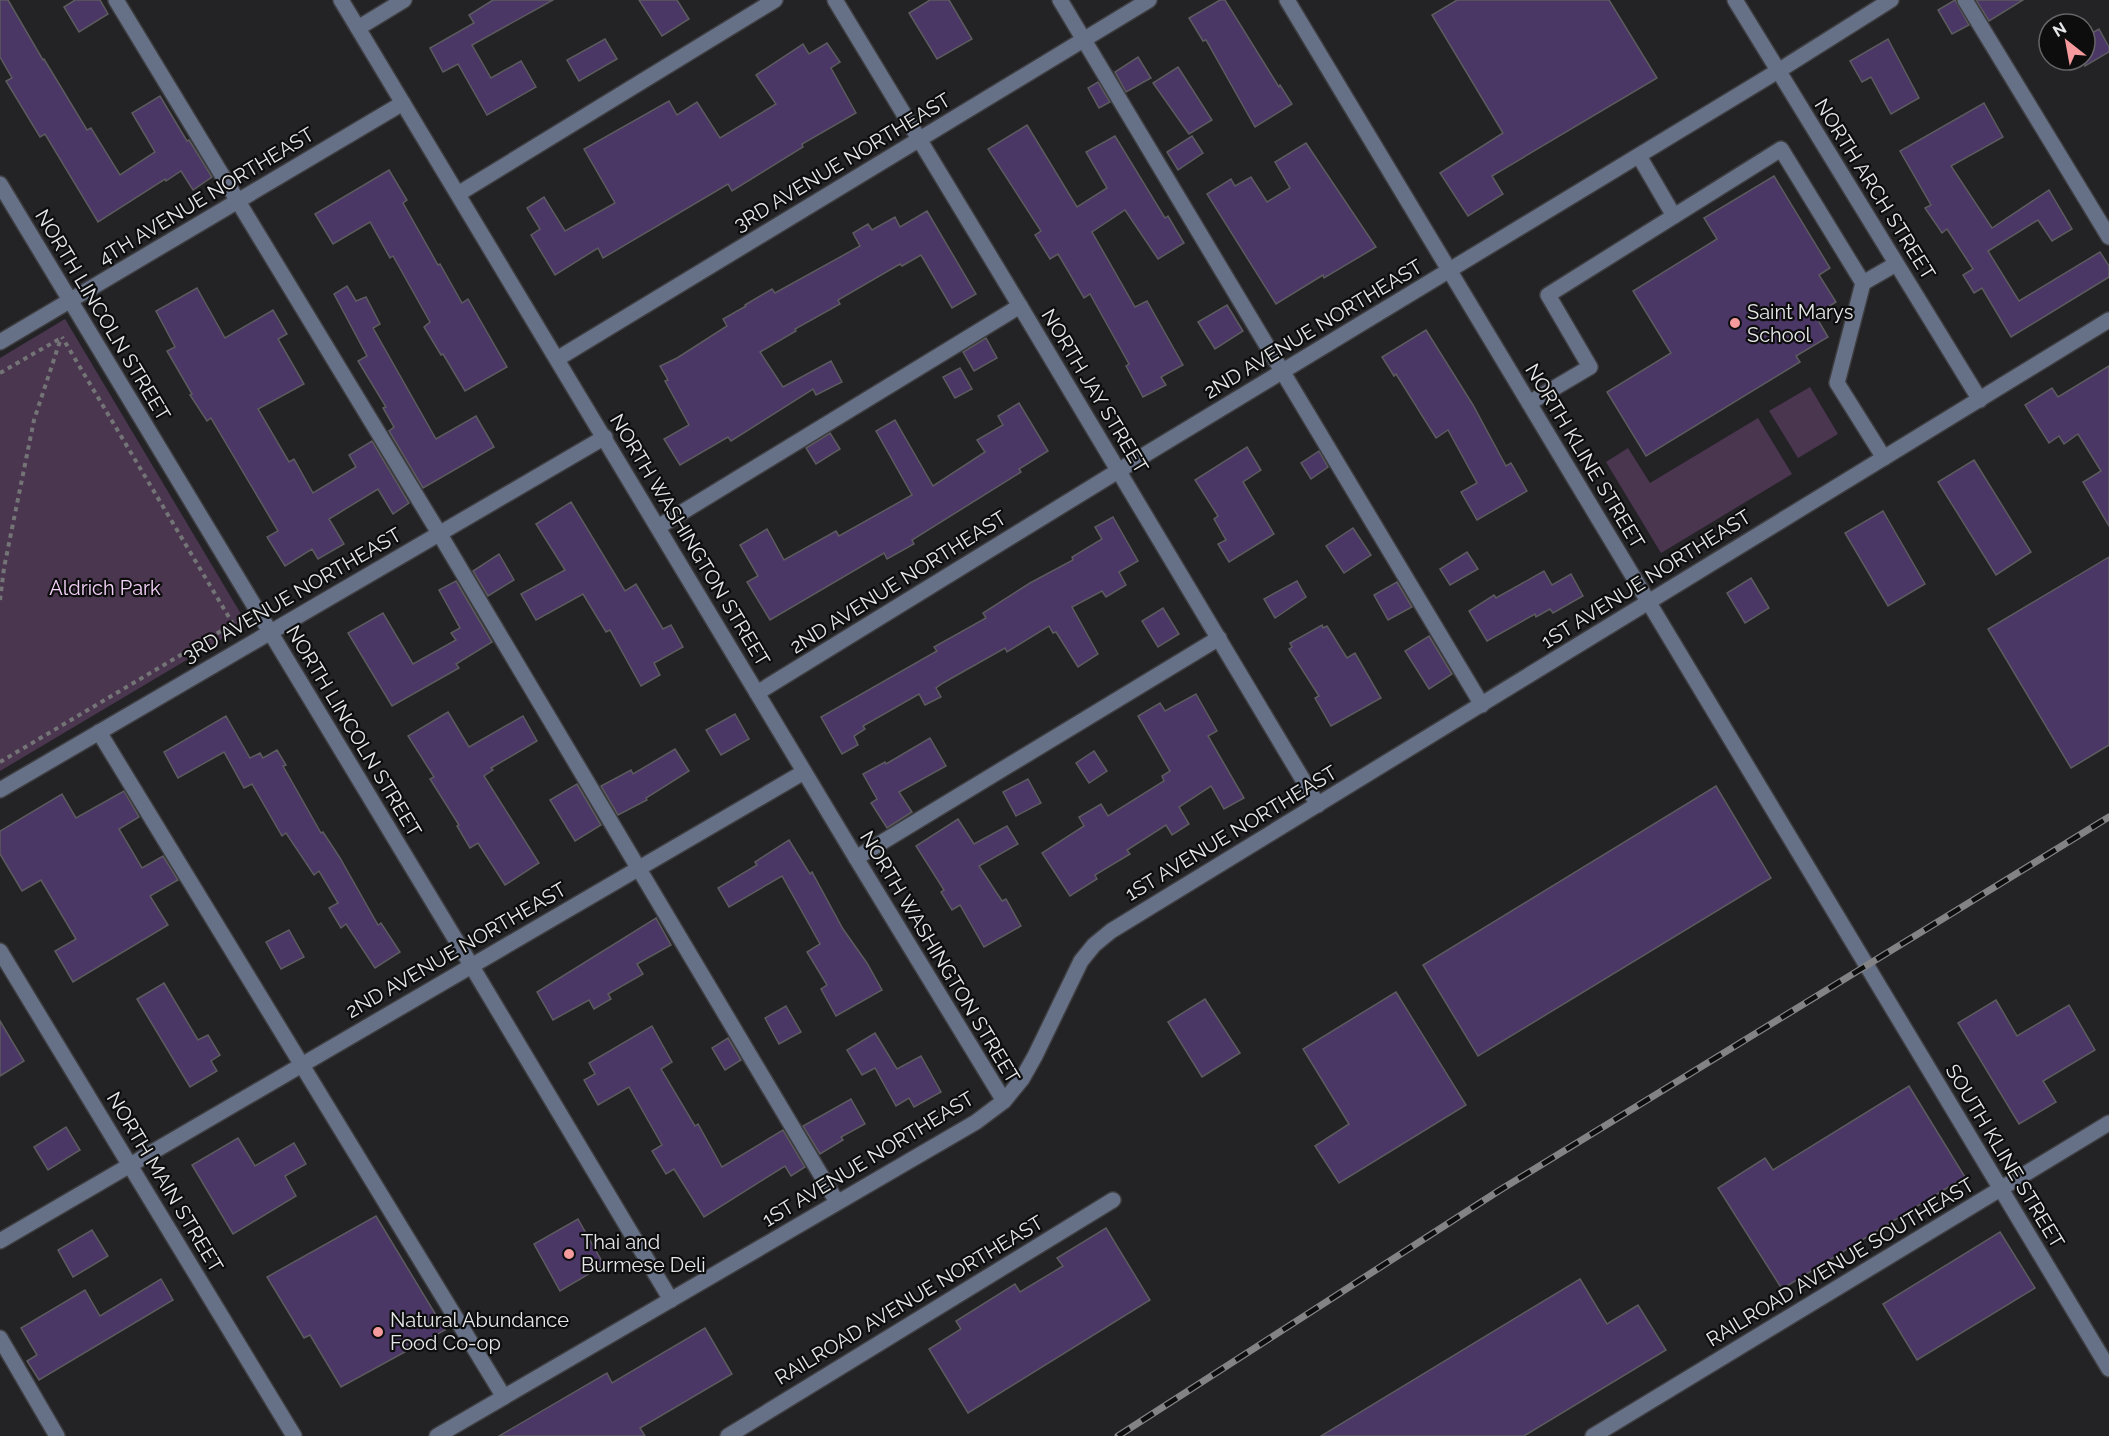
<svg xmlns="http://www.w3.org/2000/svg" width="2109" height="1436" font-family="Raleway,sans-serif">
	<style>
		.green { fill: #4b364f }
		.building { fill: #4b3766; stroke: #5c5b5e; stroke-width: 1.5 }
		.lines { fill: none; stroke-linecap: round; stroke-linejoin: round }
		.minor-casing { stroke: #3e3e41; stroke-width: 18 }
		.path { stroke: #737476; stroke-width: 4; stroke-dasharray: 4.5 4.5; stroke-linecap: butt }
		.minor { stroke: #667187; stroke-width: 15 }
		.rail-casing { stroke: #838386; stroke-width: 7 }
		.rail { stroke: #0d0d0e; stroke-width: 4.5; stroke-dasharray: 14; stroke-linecap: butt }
		.poi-dot { fill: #f59b9d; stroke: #0d0d0e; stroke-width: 2 }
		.labels { text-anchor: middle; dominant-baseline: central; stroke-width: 4.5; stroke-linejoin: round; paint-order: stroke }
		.street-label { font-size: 20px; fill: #e6e7e9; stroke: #0d0d0e }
		.poi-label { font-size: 20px; fill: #e6e7e9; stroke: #0d0d0e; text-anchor: start }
		.park-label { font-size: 20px; fill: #f5d2fa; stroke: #0d0d0e }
	</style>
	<rect width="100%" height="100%" fill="#232326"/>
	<g class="green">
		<path d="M 65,319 L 247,624 L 0,771 L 0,358 Z"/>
		<path d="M 1810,387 L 1838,434 L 1798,458 L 1769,411 Z"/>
		<path d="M 1758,418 L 1792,474 L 1661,553 L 1606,462 L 1628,448 L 1650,483 Z"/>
	</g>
	<g class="building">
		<path d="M 0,0 L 8,0 L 43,60 L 44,59 L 87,130 L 91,128 L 120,175 L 155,152 L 132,113 L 160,96 L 187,141 L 189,140 L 212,177 L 193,190 L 181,171 L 166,181 L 165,179 L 98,222 L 45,134 L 40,137 L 6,81 L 12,78 L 0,57 Z"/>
		<path d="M 75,0 L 100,0 L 108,14 L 79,32 L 64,7 Z"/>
		<path d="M 493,0 L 553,0 L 472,45 L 491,78 L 521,61 L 536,87 L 487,115 L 458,64 L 443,72 L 430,48 L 474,23 L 469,15 Z"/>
		<path d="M 639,0 L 677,0 L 689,19 L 662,36 Z"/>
		<path d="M 930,0 L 949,0 L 972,39 L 937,59 L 909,13 Z"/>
		<path d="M 1220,0 L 1225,0 L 1279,87 L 1280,85 L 1292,104 L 1255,127 L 1206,40 L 1203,41 L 1189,18 Z"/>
		<path d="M 1457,0 L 1609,0 L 1657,78 L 1492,176 L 1503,194 L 1468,216 L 1440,173 L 1503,133 L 1432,15 Z"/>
		<path d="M 1955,0 L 1969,25 L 1952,34 L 1938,10 Z"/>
		<path d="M 1976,0 L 2023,0 L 1989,21 Z"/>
		<path d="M 2099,29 L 2109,47 L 2109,52 L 2085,66 L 2085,37 Z"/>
		<path d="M 605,39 L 617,59 L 579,81 L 567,60 Z"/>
		<path d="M 1888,39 L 1919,98 L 1891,114 L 1871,77 L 1862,82 L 1850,61 Z"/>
		<path d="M 827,43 L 840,62 L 831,68 L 856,113 L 802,144 L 803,147 L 732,191 L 728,184 L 603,258 L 598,248 L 555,275 L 531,235 L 540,229 L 527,208 L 544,197 L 565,231 L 615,203 L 584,149 L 669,101 L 677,115 L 697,102 L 720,138 L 776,104 L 756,75 L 803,44 L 809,54 Z"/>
		<path d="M 1138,57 L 1151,78 L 1126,92 L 1115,72 Z"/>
		<path d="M 1178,67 L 1212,120 L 1189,134 L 1153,83 Z"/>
		<path d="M 1098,82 L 1110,102 L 1099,108 L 1088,88 Z"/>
		<path d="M 1984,103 L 2003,137 L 1951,166 L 1992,228 L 2049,190 L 2072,229 L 2052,241 L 2038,220 L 1988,251 L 2019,301 L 2100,252 L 2109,266 L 2109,277 L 2011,337 L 1982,288 L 1974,293 L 1963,275 L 1973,269 L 1947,229 L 1942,233 L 1925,208 L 1931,205 L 1900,151 Z"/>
		<path d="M 1027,125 L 1077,207 L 1107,188 L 1086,152 L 1115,136 L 1165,218 L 1168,216 L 1184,243 L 1158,259 L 1125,210 L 1092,232 L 1135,307 L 1147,301 L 1183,365 L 1161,377 L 1166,385 L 1143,397 L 1126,366 L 1129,364 L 1090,294 L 1084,298 L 1058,254 L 1050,259 L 1035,235 L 1041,231 L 988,149 Z"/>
		<path d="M 1192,136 L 1203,153 L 1178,170 L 1167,152 Z"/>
		<path d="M 1306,143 L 1376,247 L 1324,278 L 1323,275 L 1276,304 L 1207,194 L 1231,179 L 1235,186 L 1251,177 L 1267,202 L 1290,188 L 1275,162 Z"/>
		<path d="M 389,170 L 407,200 L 403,203 L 438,265 L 440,264 L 462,303 L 468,299 L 507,367 L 465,391 L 443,354 L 441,355 L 424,327 L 430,322 L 393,256 L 390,258 L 370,222 L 333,244 L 315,214 Z"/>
		<path d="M 1774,176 L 1830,268 L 1819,275 L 1836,302 L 1815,315 L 1828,337 L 1796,356 L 1800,362 L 1646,456 L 1607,392 L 1671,353 L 1633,291 L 1717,239 L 1704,218 Z"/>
		<path d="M 927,211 L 976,294 L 952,308 L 921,255 L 902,266 L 900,264 L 838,300 L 840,304 L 795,329 L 796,331 L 760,352 L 783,387 L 831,361 L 842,382 L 816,395 L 813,389 L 731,441 L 728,437 L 680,465 L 664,439 L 689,425 L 665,381 L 668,380 L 660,366 L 677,358 L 727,326 L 723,319 L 746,306 L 745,305 L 772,289 L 775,293 L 860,246 L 853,233 L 868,224 L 872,230 L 895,217 L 900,227 Z"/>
		<path d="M 347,286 L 356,301 L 366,297 L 380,324 L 373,328 L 436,439 L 476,416 L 494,447 L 423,488 L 389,431 L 394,427 L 383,408 L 386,407 L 358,361 L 367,356 L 334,294 Z"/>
		<path d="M 197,288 L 225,338 L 273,310 L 287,334 L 278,339 L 304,384 L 258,409 L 289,462 L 294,459 L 313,493 L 356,467 L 349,455 L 372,441 L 409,503 L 393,514 L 378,489 L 329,519 L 344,544 L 318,559 L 312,549 L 285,566 L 267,537 L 278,531 L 211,418 L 207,421 L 190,395 L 192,394 L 167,351 L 175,347 L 156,311 Z"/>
		<path d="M 1227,305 L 1243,331 L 1215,349 L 1198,322 Z"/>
		<path d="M 1426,330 L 1473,405 L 1506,466 L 1511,463 L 1527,491 L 1477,520 L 1461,492 L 1477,483 L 1448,430 L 1436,438 L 1396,374 L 1394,376 L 1382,357 Z"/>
		<path d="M 986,338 L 997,358 L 974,371 L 963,352 Z"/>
		<path d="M 2109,366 L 2109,526 L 2083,482 L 2101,471 L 2078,434 L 2064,444 L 2059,436 L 2049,443 L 2025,405 L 2052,388 L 2058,397 Z"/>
		<path d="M 960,368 L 972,389 L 955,398 L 943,377 Z"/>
		<path d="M 1019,403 L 1048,451 L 1019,469 L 1021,472 L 912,540 L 914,544 L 887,559 L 884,553 L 770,620 L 747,582 L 758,576 L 740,545 L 767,529 L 784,560 L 836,531 L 839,536 L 912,495 L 876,431 L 895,420 L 933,486 L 985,452 L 977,440 L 1003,425 L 998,416 Z"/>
		<path d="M 830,433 L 840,449 L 816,464 L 806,448 Z"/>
		<path d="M 1247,447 L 1261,470 L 1243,482 L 1274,534 L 1229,562 L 1218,544 L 1226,540 L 1214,519 L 1218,516 L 1195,480 Z"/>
		<path d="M 1319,451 L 1328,467 L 1311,479 L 1301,463 Z"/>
		<path d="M 1974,460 L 2031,552 L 1996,575 L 1938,482 Z"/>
		<path d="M 571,502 L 625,591 L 636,584 L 663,629 L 671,625 L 683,647 L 654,663 L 660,675 L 641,686 L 610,630 L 606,632 L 583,594 L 536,620 L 521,594 L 565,570 L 536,524 Z"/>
		<path d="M 1883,511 L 1925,584 L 1888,606 L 1845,533 Z"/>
		<path d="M 1113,517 L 1138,561 L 1119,572 L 1126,585 L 1106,597 L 1102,591 L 1072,607 L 1098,654 L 1078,667 L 1056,632 L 1053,633 L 1049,626 L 1007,652 L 1005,648 L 943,683 L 936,688 L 941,697 L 925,705 L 919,694 L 863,726 L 865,729 L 854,736 L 858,745 L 842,754 L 821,717 L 937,651 L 934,647 L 986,618 L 983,613 L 1030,583 L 1073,560 L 1072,557 L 1102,539 L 1095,527 Z"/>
		<path d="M 1353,528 L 1371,555 L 1344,573 L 1326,546 Z"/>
		<path d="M 1467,552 L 1478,569 L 1450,585 L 1440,569 Z"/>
		<path d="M 499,554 L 514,580 L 488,596 L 473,571 Z"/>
		<path d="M 2109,557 L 2109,745 L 2071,768 L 1988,629 Z"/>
		<path d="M 1544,571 L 1552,585 L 1571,574 L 1583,596 L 1553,613 L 1550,609 L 1536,617 L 1535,614 L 1487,641 L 1469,611 L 1494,595 L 1496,598 Z"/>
		<path d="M 1751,578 L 1769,608 L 1745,623 L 1727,593 Z"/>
		<path d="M 456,581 L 492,642 L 456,664 L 459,668 L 392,706 L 348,633 L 383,613 L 413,664 L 456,640 L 451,633 L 460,628 L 439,590 Z"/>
		<path d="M 1297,581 L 1306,597 L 1275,618 L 1264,599 Z"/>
		<path d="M 1397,582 L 1412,607 L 1388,620 L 1374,595 Z"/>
		<path d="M 1163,608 L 1179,634 L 1158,647 L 1142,621 Z"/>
		<path d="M 1322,625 L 1323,628 L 1327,626 L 1347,658 L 1355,653 L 1381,698 L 1331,726 L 1315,698 L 1319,696 L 1289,649 L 1292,647 L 1290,643 Z"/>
		<path d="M 1429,636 L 1452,674 L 1429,689 L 1405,651 Z"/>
		<path d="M 1196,694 L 1217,731 L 1208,736 L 1244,798 L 1224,809 L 1211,786 L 1179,807 L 1189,824 L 1172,835 L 1166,825 L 1127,850 L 1130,854 L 1095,875 L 1097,879 L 1070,896 L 1042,853 L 1084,826 L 1079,817 L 1101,804 L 1108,816 L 1164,781 L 1162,776 L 1170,771 L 1138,716 L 1160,703 L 1165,711 Z"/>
		<path d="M 448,712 L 469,747 L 523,716 L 537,741 L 491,768 L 493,770 L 484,776 L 539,863 L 505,885 L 478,843 L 470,848 L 457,826 L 459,825 L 430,779 L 434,777 L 408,736 Z"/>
		<path d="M 735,714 L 749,739 L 721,755 L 706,730 Z"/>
		<path d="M 226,716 L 250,758 L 260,753 L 263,758 L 277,750 L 286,765 L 283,766 L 321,833 L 323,832 L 340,858 L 378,925 L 381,923 L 400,952 L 375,968 L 346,924 L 341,928 L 329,908 L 338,903 L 319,871 L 314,875 L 286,833 L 282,836 L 252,784 L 244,788 L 224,752 L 178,778 L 164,752 Z"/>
		<path d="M 930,738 L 946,766 L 899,792 L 912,812 L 887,828 L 871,803 L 877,799 L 863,774 L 885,762 L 886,764 Z"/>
		<path d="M 675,749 L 689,771 L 646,798 L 647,800 L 618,815 L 601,786 L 631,770 L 633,774 Z"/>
		<path d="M 1094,751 L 1107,771 L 1089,783 L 1076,763 Z"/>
		<path d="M 1028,779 L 1041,803 L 1016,816 L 1003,792 Z"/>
		<path d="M 577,784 L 601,825 L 575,841 L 550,800 Z"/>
		<path d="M 1716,786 L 1771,878 L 1478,1056 L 1423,965 Z"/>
		<path d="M 124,791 L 139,817 L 119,829 L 142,868 L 163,856 L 178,880 L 150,896 L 168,925 L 73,982 L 55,951 L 76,939 L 41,880 L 22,891 L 0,854 L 0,831 L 62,794 L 76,818 Z"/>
		<path d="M 958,819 L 974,844 L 1007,826 L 1018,844 L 979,866 L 1002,901 L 1006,899 L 1021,926 L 984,947 L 960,905 L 952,910 L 941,892 L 944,890 L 916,846 Z"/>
		<path d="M 789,840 L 810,874 L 812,872 L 843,929 L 867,963 L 882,990 L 836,1016 L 821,989 L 827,985 L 807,952 L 820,944 L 782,876 L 729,907 L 718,888 L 757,865 L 755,862 Z"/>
		<path d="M 656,918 L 671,945 L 637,964 L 643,974 L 608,994 L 611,999 L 594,1009 L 589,1000 L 553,1020 L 537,992 Z"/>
		<path d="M 289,930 L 304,957 L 281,969 L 266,942 Z"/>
		<path d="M 164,983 L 198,1040 L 208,1035 L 220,1055 L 211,1061 L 217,1071 L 190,1087 L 137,999 Z"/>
		<path d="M 1396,992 L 1466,1105 L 1339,1183 L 1315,1146 L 1349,1124 L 1303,1049 Z"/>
		<path d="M 1205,999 L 1240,1053 L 1202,1077 L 1168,1022 Z"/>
		<path d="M 1996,1000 L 2017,1036 L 2069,1005 L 2095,1050 L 2043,1081 L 2056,1102 L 2019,1124 L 1958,1023 Z"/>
		<path d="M 786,1006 L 801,1032 L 779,1044 L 765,1018 Z"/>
		<path d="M 0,1021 L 24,1061 L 0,1076 Z"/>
		<path d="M 652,1026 L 672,1062 L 661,1069 L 695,1126 L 698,1124 L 722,1167 L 783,1130 L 805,1167 L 791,1176 L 785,1166 L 704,1217 L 674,1169 L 666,1174 L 652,1151 L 662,1145 L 629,1087 L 598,1105 L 584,1080 L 595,1074 L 589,1063 Z"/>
		<path d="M 875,1033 L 897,1069 L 921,1056 L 941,1092 L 914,1107 L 909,1098 L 896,1106 L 875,1068 L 862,1075 L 847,1050 Z"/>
		<path d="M 728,1038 L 741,1060 L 725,1070 L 712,1048 Z"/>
		<path d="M 1909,1086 L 1965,1177 L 1782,1289 L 1718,1188 L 1765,1158 L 1773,1170 Z"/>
		<path d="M 851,1099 L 865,1124 L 841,1137 L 843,1140 L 820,1154 L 803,1126 Z"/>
		<path d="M 66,1127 L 80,1150 L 48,1170 L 34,1147 Z"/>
		<path d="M 238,1138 L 255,1166 L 294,1143 L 306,1164 L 285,1176 L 296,1196 L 233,1234 L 192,1165 Z"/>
		<path d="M 376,1216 L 445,1330 L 341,1387 L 310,1335 L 304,1338 L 267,1277 Z"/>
		<path d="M 578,1219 L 604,1265 L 560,1291 L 534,1244 Z"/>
		<path d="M 1106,1228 L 1150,1300 L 968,1413 L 929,1349 L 961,1329 L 956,1321 L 1015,1284 L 1020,1292 L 1063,1266 L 1057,1258 Z"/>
		<path d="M 92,1230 L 108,1256 L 73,1277 L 58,1250 Z"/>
		<path d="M 2000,1232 L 2035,1288 L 1917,1360 L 1883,1304 Z"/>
		<path d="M 161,1279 L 173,1300 L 39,1380 L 27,1361 L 37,1355 L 21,1328 L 85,1290 L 100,1316 Z"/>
		<path d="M 1580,1279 L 1607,1324 L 1638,1305 L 1666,1350 L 1524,1436 L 1321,1436 Z"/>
		<path d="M 705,1328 L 732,1374 L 640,1428 L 645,1436 L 499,1436 L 607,1373 L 612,1383 Z"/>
	</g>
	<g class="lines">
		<defs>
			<g id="minor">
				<path d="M 116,0 L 439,533 L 837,1202"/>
				<path d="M 341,0 L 856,858 L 1004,1101"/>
				<path d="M 835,0 L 1020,306 L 1318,805"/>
				<path d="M 1060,0 L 1482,705"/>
				<path d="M 1287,0 L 2109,1369"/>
				<path d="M 1735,0 L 1980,400"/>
				<path d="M 1965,0 L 2109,237"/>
				<path d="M 358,28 L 404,0"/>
				<path d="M 1639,156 L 1674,216"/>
				<path d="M 0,184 L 471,965 L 671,1300"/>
				<path d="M 458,194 L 775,0"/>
				<path d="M 1863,283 L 1896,264"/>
				<path d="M 0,342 L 403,103"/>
				<path d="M 557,359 L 1149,0"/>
				<path d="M 1529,403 L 1590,367 L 1548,295 L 1781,149 L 1863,283 L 1837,383 L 1884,458"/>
				<path d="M 658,527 L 1020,306"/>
				<path d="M 757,693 L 1118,471 L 1778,71 L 1891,0"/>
				<path d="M 99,732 L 504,1397"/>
				<path d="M 0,790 L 605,437"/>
				<path d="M 856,858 L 1219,638"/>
				<path d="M 0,951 L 294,1436"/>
				<path d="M 0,1241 L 804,772"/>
				<path d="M 0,1338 L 57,1436"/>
				<path d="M 437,1436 L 976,1122 L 1004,1101 L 1022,1079 L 1035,1056 L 1081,961 L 1094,945 L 1111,931 L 2109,320"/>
				<path d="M 728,1436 L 1113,1200"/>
				<path d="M 1593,1436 L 2109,1123"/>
			</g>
		</defs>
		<use href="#minor" class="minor-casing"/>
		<g class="path">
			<path d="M 0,373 L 61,338"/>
			<path d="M 0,600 L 4,568 L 34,420 L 61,338"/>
			<path d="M 0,762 L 233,624 L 62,337"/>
		</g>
		<use href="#minor" class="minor"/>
		<defs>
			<path id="rail" d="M 1118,1436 L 1500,1190 L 2109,817"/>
		</defs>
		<use href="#rail" class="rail-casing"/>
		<use href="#rail" class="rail"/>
	</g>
	<g class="poi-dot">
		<circle cx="1735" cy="323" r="6"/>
		<circle cx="569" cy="1254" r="6"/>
		<circle cx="378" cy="1332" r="6"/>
	</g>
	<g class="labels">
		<g class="street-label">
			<text transform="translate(842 162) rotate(-31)">3RD AVENUE NORTHEAST</text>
			<text transform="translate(1875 189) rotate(58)">NORTH ARCH STREET</text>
			<text transform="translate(206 196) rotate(-31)">4TH AVENUE NORTHEAST</text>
			<text transform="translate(103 315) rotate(59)">NORTH LINCOLN STREET</text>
			<text transform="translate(1313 329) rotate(-31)">2ND AVENUE NORTHEAST</text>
			<text transform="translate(1095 391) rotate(59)">NORTH JAY STREET</text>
			<text transform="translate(1585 456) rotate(59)">NORTH KLINE STREET</text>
			<text transform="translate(690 540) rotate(59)">NORTH WASHINGTON STREET</text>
			<text transform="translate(1646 579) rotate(-32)">1ST AVENUE NORTHEAST</text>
			<text transform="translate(898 582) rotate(-32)">2ND AVENUE NORTHEAST</text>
			<text transform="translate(292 595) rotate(-30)">3RD AVENUE NORTHEAST</text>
			<text transform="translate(354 731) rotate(59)">NORTH LINCOLN STREET</text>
			<text transform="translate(1231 833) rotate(-31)">1ST AVENUE NORTHEAST</text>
			<text transform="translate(456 950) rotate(-30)">2ND AVENUE NORTHEAST</text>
			<text transform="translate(940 957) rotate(59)">NORTH WASHINGTON STREET</text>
			<text transform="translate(2005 1156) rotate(59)">SOUTH KLINE STREET</text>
			<text transform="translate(868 1159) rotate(-31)">1ST AVENUE NORTHEAST</text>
			<text transform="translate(165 1182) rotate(59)">NORTH MAIN STREET</text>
			<text transform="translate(1840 1262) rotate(-31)">RAILROAD AVENUE SOUTHEAST</text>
			<text transform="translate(909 1300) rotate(-31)">RAILROAD AVENUE NORTHEAST</text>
		</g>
		<g class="poi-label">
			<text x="1747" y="312">Saint Marys<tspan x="1747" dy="23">School</tspan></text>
			<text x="581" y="1242">Thai and<tspan x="581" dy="23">Burmese Deli</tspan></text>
			<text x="390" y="1320">Natural Abundance<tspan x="390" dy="23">Food Co-op</tspan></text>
		</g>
		<g class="park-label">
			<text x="105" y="588">Aldrich Park</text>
		</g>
	</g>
	<g transform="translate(2067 42) rotate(329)"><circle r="28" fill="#0d0d0e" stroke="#646466" stroke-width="1.5"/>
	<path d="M0-4.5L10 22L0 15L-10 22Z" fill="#f59b9d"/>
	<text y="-9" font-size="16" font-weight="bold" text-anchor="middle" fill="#e6e7e9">N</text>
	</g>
</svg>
